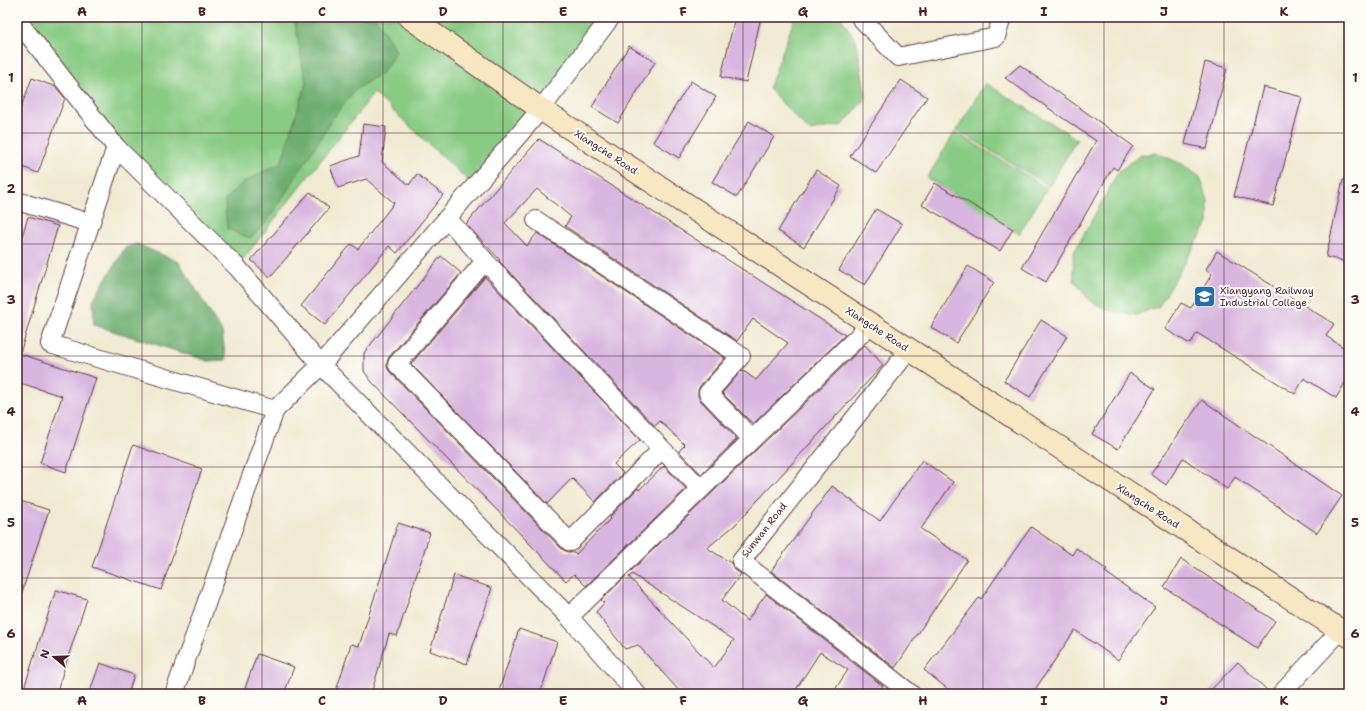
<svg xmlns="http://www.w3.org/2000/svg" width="1366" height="711" font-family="'Shantell Sans',sans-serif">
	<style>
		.green { fill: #88cb83; stroke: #697557 }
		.forest { fill: #6eaf71; stroke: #5c674e }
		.building { fill: #d8b6df; fill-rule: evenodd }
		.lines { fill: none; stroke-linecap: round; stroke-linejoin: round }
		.street-casing { stroke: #633d44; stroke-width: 20 }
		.secondary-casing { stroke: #633d44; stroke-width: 24 }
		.street { stroke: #fff; stroke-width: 18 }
		.secondary { stroke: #f7e8c3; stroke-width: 22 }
		.grid { fill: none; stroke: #4a1f2b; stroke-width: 1; stroke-opacity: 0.55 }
		.labels { text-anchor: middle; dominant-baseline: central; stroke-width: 4; stroke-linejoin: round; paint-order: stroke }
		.street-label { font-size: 10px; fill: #4a1f2b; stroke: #fdfcf7 }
		.poi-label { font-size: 10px; fill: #4a1f2b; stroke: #fdfcf7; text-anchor: start }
		.neatline { fill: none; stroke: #4a1f2b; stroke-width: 1.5 }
		.grid-label { font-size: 13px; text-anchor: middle; font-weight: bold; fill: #4a1f2b }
	</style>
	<rect width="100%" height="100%" fill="#fdfcf7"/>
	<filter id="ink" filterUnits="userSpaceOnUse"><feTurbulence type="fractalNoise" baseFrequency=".025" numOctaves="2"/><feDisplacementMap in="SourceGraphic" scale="8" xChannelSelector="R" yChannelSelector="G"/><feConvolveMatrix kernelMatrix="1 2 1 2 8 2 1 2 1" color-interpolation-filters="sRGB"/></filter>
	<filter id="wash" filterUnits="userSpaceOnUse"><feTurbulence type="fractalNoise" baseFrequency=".012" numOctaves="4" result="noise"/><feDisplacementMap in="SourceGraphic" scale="16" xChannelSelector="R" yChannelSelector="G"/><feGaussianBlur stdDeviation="0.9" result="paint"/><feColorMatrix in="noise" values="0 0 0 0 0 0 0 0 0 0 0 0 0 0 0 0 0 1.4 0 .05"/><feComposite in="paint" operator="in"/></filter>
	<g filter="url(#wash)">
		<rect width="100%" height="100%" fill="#f1ead2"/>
		<g class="green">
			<path d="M 17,17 L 611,17 L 474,186 L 374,93 L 237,267 L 116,147 Z"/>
			<path d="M 795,17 L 840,17 L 856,40 L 866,97 L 843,125 L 809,131 L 769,89 Z"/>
			<path d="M 985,83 L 1077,139 L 1049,186 L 957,130 Z"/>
			<path d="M 955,132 L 1047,188 L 1019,234 L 927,178 Z"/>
			<path d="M 1157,153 L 1182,164 L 1200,177 L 1208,200 L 1208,223 L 1159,306 L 1136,315 L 1110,311 L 1089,300 L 1074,280 L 1073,254 L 1119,171 L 1141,155 Z"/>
		</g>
		<g class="forest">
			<path d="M 294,17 L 375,17 L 396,51 L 383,72 L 355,90 L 336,114 L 267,222 L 250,238 L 227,229 L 225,200 L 242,183 L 281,163 L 306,83 Z"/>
			<path d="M 137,244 L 179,262 L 222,332 L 226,360 L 208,361 L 94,325 L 93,300 L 125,248 Z"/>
		</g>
		<g id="blocks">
			<g class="building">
				<path d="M 735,17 L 761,17 L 746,82 L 721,77 Z"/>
				<path d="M 629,46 L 655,62 L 618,123 L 592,107 Z"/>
				<path d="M 1205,62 L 1227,68 L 1207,149 L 1185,144 Z"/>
				<path d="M 1020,65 L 1133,146 L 1117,170 L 1113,167 L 1046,282 L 1022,268 L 1096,141 L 1005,78 Z"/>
				<path d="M 32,78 L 56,87 L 65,98 L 38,173 L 17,165 L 17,118 Z"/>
				<path d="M 901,80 L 927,97 L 876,173 L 850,156 Z"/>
				<path d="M 691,81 L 716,97 L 679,158 L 653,142 Z"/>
				<path d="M 1263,87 L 1302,97 L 1273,206 L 1234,196 Z"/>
				<path d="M 749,121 L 774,137 L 737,197 L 712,182 Z"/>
				<path d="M 363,124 L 386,127 L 382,162 L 409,185 L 417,174 L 443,195 L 397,253 L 389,246 L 325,325 L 301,306 L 351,244 L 358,249 L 394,203 L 366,179 L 338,188 L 330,166 L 359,156 Z"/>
				<path d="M 539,139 L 845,335 L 753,424 L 722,393 L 742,370 L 756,380 L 788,343 L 753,319 L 737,341 L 565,226 L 571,217 L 537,189 L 505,223 L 527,246 L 537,233 L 725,358 L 700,386 L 698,390 L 698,395 L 700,400 L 737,439 L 701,474 L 679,451 L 685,445 L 660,421 L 655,426 L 499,261 L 500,260 L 466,224 Z"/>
				<path d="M 816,170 L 841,186 L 804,247 L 778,231 Z"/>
				<path d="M 1343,180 L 1349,180 L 1349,262 L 1326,257 Z"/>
				<path d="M 935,183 L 1013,229 L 1000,251 L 922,205 Z"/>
				<path d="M 310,192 L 329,208 L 270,277 L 251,260 Z"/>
				<path d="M 876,209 L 902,224 L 865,285 L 839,270 Z"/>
				<path d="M 28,217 L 58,226 L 21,350 L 17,350 L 17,252 Z"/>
				<path d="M 1217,251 L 1334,324 L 1326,336 L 1349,351 L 1349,376 L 1336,398 L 1304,378 L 1295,394 L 1197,333 L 1190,344 L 1165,329 L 1181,303 L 1191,308 L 1212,274 L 1206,269 Z"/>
				<path d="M 441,256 L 461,273 L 389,357 L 387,362 L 387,367 L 389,371 L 562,549 L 568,552 L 574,552 L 576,554 L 611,518 L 610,517 L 638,488 L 639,490 L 664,466 L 686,489 L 586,586 L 574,574 L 566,581 L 371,381 L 364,371 L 364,353 Z"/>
				<path d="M 968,266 L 994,282 L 956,343 L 931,327 Z"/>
				<path d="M 485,277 L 640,440 L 614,464 L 623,473 L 595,502 L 572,478 L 547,504 L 411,364 Z"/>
				<path d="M 1041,320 L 1067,336 L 1030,397 L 1004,381 Z"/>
				<path d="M 865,345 L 883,365 L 735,525 L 707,548 L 731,563 L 734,569 L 741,574 L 722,600 L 747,621 L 766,594 L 883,686 L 878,694 L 832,694 L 848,670 L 820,652 L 793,694 L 682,694 L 638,645 L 625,649 L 596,612 L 604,603 L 601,600 ZM 632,574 L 734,640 L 714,668 L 629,577 Z"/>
				<path d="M 17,353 L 96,378 L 66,472 L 40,463 L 62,396 L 17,382 Z"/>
				<path d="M 1130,373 L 1155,389 L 1118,449 L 1092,434 Z"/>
				<path d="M 1202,400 L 1342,496 L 1317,533 L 1235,477 L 1227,489 L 1183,458 L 1166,485 L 1151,474 Z"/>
				<path d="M 133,445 L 202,469 L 161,590 L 92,567 Z"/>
				<path d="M 922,460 L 953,482 L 921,529 L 967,560 L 895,668 L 771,571 L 832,486 L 880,521 Z"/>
				<path d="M 17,500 L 49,510 L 20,598 L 17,598 Z"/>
				<path d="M 398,523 L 430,533 L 397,636 L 389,634 L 371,694 L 335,694 L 351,644 L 359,646 Z"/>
				<path d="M 1031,527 L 1072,555 L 1076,548 L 1107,570 L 1105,572 L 1155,607 L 1118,660 L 1075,630 L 1032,694 L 954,694 L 924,670 L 979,598 L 981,599 Z"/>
				<path d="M 1181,559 L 1275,621 L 1257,648 L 1164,587 Z"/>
				<path d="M 454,575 L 492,588 L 467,664 L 430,651 Z"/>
				<path d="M 56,590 L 87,599 L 56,694 L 33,694 L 23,691 Z"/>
				<path d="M 519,629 L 557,642 L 540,694 L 498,694 Z"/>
				<path d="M 257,654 L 294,667 L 284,694 L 243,694 Z"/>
				<path d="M 1238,662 L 1271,694 L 1207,694 Z"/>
				<path d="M 100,663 L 134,675 L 128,694 L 89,694 Z"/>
			</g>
		</g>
	</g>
	<g filter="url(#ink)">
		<use href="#blocks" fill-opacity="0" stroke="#633d44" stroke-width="1"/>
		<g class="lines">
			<defs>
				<g id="street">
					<path d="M 860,17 L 898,57 L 996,37 L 1002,17"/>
					<path d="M 17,20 L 116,147 L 237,267 L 321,365 L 569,617 L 637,694"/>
					<path d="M 116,147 L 50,344 L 275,410"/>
					<path d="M 17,201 L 90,223"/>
					<path d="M 447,218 L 485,261 L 662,449 L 701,489"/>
					<path d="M 536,220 L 741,356 L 708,393 L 752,439"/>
					<path d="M 485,261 L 397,364 L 570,542 L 662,449"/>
					<path d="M 909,350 L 741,561 L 911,694"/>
					<path d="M 569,617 L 870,325"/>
					<path d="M 174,694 L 275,410 L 321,365 L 541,109 L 611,17"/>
					<path d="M 1281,694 L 1340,631"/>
				</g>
				<path id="secondary" d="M 409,17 L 551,116 L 1349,636"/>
			</defs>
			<use href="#street" class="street-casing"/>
			<use href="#secondary" class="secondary-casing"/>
			<use href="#street" class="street"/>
			<use href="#secondary" class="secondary"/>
		</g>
	</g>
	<path class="grid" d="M 142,17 L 142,694M 262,17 L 262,694M 383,17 L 383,694M 503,17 L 503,694M 623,17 L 623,694M 743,17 L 743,694M 863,17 L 863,694M 983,17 L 983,694M 1104,17 L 1104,694M 1224,17 L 1224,694M 17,133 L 1349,133M 17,244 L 1349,244M 17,356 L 1349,356M 17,467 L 1349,467M 17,578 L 1349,578"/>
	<defs>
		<symbol id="university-square" viewBox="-11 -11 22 22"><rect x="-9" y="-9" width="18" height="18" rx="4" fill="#1f6fb2" stroke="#fdfcf7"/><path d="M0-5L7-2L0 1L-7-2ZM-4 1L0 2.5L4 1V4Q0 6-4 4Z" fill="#fff"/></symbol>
	</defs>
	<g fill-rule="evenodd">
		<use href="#university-square" x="1192" y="284" width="25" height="25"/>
	</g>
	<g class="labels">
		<g class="street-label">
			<text transform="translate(606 152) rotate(33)">Xiangche Road</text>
			<text transform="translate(877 329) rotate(33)">Xiangche Road</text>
			<text transform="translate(1148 506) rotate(33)">Xiangche Road</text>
			<text transform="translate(764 530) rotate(-52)">Sunwan Road</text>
		</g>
		<g class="poi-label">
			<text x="1220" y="290">Xiangyang Railway<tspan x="1220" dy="12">Industrial College</tspan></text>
		</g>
	</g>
	<rect width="1366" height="711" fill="none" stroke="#fdfcf7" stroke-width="44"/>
	<g transform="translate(54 657) rotate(289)" stroke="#fdfcf7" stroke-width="3" paint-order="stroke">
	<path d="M0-3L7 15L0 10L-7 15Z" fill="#4a1f2b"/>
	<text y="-6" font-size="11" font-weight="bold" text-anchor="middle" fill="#4a1f2b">N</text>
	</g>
	<rect x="22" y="22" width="1322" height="667" class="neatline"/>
	<g class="grid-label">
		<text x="82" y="16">A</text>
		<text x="202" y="16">B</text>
		<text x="322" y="16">C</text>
		<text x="443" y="16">D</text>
		<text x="563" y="16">E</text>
		<text x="683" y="16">F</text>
		<text x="803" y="16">G</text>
		<text x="923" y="16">H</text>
		<text x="1044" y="16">I</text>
		<text x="1164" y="16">J</text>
		<text x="1284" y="16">K</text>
		<text x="11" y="82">1</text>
		<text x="1355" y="82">1</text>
		<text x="11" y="193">2</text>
		<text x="1355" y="193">2</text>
		<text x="11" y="304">3</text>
		<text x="1355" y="304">3</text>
		<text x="11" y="416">4</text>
		<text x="1355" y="416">4</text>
		<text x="11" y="527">5</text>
		<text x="1355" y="527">5</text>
		<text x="11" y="638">6</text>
		<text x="1355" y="638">6</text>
		<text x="82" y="705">A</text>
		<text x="202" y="705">B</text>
		<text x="322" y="705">C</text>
		<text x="443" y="705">D</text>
		<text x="563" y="705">E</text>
		<text x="683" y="705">F</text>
		<text x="803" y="705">G</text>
		<text x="923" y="705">H</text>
		<text x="1044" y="705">I</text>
		<text x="1164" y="705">J</text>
		<text x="1284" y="705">K</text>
	</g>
</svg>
